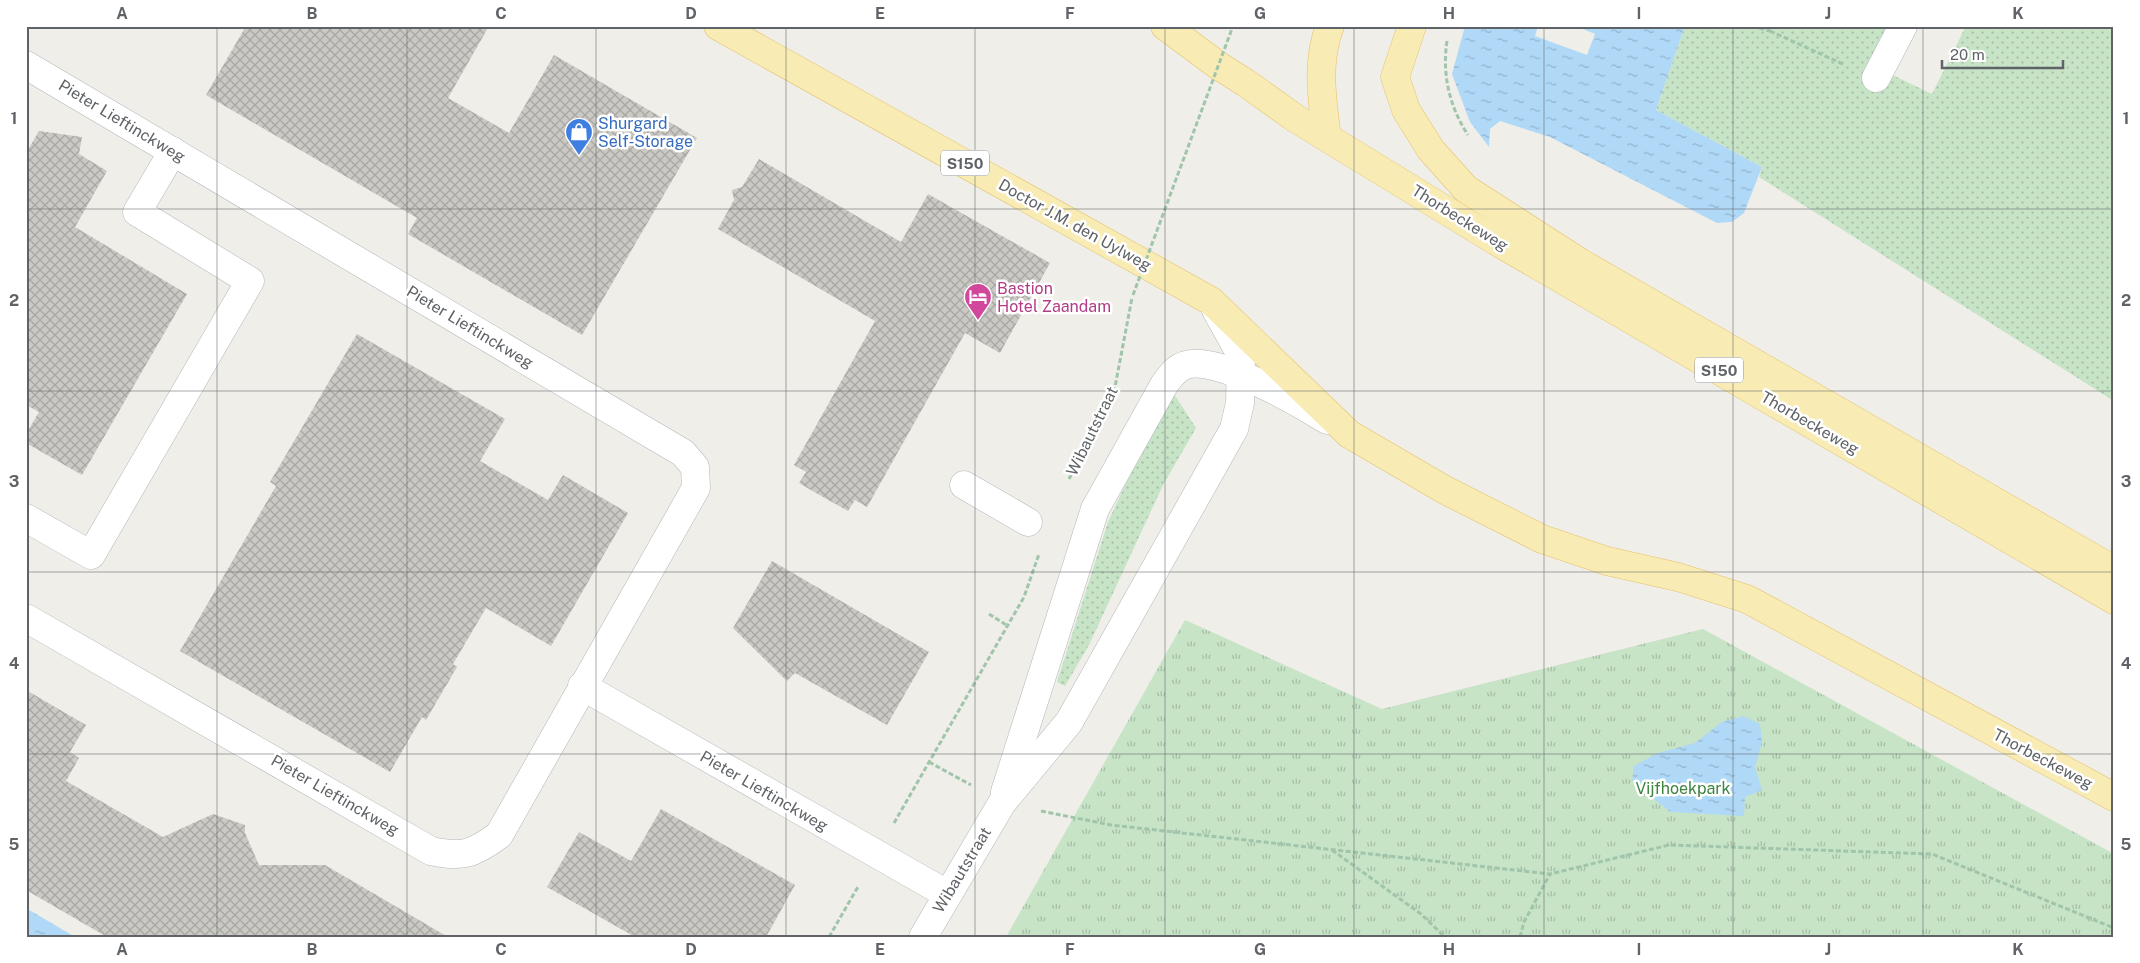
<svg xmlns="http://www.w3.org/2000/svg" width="2140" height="963" font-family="'Public Sans',sans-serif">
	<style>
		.grass { fill: url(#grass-dots) }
		.park { fill: url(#park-tufts) }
		.water { fill: url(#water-ripples) }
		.building { fill: url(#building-cross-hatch) }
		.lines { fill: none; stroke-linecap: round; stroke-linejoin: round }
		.minor-casing { stroke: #b5b7bb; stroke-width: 29 }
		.major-casing { stroke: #e5c16b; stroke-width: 29 }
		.path { stroke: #a0c5aa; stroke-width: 3; stroke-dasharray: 5 2.5; stroke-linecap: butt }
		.minor { stroke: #fff; stroke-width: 28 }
		.major { stroke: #f8ecb4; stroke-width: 28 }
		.path-bridge { stroke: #a0c5aa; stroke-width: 3; stroke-dasharray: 5 2.5; stroke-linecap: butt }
		.grid { fill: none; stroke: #5f6266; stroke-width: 1; stroke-opacity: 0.55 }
		.labels { text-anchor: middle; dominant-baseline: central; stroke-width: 5; stroke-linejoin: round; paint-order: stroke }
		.shield { fill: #fff; stroke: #8f9194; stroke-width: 1 }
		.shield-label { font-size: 15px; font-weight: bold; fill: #5f6266 }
		.street-label { font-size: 16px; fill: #5f6266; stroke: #fff }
		.shop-label { font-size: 16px; fill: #366cbe; stroke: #fff; text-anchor: start }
		.hotel-label { font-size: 16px; fill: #b23c85; stroke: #fff; text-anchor: start }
		.park-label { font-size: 16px; fill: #3f8541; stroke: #fff }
		.neatline { fill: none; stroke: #5f6266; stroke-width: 2 }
		.grid-label { font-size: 16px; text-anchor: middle; font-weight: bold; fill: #5f6266 }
	</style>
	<defs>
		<pattern id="grass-dots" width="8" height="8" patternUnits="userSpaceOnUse" patternTransform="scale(1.25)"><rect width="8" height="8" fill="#c7e4c7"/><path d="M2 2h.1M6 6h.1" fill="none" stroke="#a5bca5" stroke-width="1.8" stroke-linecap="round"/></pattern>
		<pattern id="park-tufts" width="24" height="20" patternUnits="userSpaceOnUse" patternTransform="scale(1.25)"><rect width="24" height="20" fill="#c7e4c7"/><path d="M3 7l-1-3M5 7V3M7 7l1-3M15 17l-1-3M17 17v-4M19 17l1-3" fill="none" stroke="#a5bca5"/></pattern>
		<pattern id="water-ripples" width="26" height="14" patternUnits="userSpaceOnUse" patternTransform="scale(1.25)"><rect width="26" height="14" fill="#b0d9f8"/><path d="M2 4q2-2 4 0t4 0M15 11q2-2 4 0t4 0" fill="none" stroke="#92b3cd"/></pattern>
		<pattern id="building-cross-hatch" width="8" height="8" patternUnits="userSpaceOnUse" patternTransform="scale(1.25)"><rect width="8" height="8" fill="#cbc9c4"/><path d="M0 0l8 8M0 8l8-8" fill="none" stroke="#a8a7a3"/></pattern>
	</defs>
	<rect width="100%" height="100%" fill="#efeee8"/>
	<g class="grass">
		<path d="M 1685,26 L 1893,26 L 1876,67 L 1932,94 L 1966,26 L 2114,26 L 2114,401 L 1759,177 L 1762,167 L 1656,110 Z"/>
		<path d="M 1174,394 L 1196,428 L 1163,485 L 1089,645 L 1065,686 L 1057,682 L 1108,522 L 1127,481 Z"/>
	</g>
	<path class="park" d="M 1185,620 L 1382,709 L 1703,629 L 2114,854 L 2114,937 L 1006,937 Z"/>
	<g class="water">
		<path d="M 1465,26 L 1531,26 L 1537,29 L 1535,36 L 1587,55 L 1595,34 L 1583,29 L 1585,26 L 1685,26 L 1656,110 L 1762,167 L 1744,213 L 1732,222 L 1717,223 L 1550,137 L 1500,121 L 1490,129 L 1489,147 L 1470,122 L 1452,74 Z"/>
		<path d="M 1743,716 L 1760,724 L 1762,742 L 1755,767 L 1762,790 L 1745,797 L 1744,816 L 1670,812 L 1632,781 L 1634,766 L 1658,753 L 1695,743 L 1722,722 Z"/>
		<path d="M 26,908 L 75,937 L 26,937 Z"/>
	</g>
	<g class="building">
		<path d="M 246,26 L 489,26 L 448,98 L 509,133 L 554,55 L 697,138 L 582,335 L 408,234 L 417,218 L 206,95 Z"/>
		<path d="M 39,131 L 82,137 L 79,154 L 107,171 L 75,227 L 187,294 L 82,475 L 26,443 L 26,434 L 39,412 L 26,405 L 26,153 Z"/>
		<path d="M 759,159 L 901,242 L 928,194 L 1050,263 L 1000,353 L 965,333 L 867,507 L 855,500 L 848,511 L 816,493 L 799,483 L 806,472 L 794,465 L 875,321 L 718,229 L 734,200 L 732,190 L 742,187 Z"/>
		<path d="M 357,334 L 505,419 L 480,461 L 548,500 L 563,475 L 628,513 L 551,646 L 486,608 L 453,664 L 457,667 L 426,720 L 422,717 L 390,772 L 180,651 L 276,486 L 270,482 Z"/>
		<path d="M 772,561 L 929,652 L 887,725 L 795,673 L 787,681 L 733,628 Z"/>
		<path d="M 26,690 L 86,725 L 70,752 L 79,758 L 66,781 L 163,837 L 213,814 L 245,825 L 245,833 L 259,865 L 325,865 L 448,937 L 107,937 L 26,890 Z"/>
		<path d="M 661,809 L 795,885 L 766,937 L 635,937 L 547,887 L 579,832 L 631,861 Z"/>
	</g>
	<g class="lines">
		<defs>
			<g id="minor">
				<path d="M 26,65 L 683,453 L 695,467 L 696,488 L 499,835 C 473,854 462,858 431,851 L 26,618"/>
				<path d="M 1876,78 L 1903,26"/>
				<path d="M 964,485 L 1028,522"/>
				<path d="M 26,518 L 91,555 L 250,281 L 137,212 L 173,151"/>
				<path d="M 582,686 L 947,894"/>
				<path d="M 1005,792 L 1095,509 L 1164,385 C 1170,377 1175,368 1186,365 C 1217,355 1300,403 1327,420"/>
				<path d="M 923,937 L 1002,803 L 1069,722 L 1234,429 L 1240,403 L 1241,355 L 1216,310"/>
			</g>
			<g id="major">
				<path d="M 718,26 L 1211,301 L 1349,434 L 1445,490 L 1542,539 L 1607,561 L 1678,577 L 1747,599 L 2114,797"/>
				<path d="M 1165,26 L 1219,66 L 1246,83 L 1295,118 L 1496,241 L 2114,600"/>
				<path d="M 1412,26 L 1395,77 L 1406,110 L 1431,150 L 1466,189 L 1581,263 L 2114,570"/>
				<path d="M 1327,137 C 1322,99 1316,62 1330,26"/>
			</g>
		</defs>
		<use href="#minor" class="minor-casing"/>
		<use href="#major" class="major-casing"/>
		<g class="path">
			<path d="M 1752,26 L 1770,31 L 1772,26"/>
			<path d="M 1770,31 L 1845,65"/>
			<path d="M 1447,41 C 1442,74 1449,106 1468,135"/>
			<path d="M 1069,479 L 1114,392 L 1132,298"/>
			<path d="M 989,614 L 1008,626"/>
			<path d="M 929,762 L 971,785"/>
			<path d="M 1041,811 L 1111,825 L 1550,874 L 1669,845 L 1932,854 L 2114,928"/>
			<path d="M 894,823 L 1024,597 L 1039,554"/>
			<path d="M 1332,850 L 1421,914 L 1445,937"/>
			<path d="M 829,937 L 859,885"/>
			<path d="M 1520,937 L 1524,922 L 1550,874"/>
		</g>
		<use href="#minor" class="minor"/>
		<use href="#major" class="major"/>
		<path class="path-bridge" d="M 1133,295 L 1233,26"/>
	</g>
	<path class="grid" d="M 217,26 L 217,937M 407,26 L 407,937M 596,26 L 596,937M 786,26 L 786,937M 975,26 L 975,937M 1165,26 L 1165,937M 1354,26 L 1354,937M 1544,26 L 1544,937M 1733,26 L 1733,937M 1923,26 L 1923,937M 26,209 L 2114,209M 26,391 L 2114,391M 26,572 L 2114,572M 26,754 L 2114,754"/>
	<defs>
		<symbol id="shop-pin" viewBox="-11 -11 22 30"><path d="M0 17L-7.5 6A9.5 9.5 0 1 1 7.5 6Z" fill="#3f7fe0" stroke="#fff"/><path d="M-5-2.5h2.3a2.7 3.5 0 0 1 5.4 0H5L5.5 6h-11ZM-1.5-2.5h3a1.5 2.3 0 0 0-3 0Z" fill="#fff"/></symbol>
		<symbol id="hotel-pin" viewBox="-11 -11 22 30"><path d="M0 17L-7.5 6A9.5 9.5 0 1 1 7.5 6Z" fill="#d1479c" stroke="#fff"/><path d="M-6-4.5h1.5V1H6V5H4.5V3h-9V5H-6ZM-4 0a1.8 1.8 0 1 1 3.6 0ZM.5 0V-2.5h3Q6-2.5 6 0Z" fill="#fff"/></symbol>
	</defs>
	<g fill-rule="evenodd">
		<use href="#shop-pin" x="563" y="116" width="32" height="43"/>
		<use href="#hotel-pin" x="962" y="281" width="32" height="43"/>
	</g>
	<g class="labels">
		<g class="shield">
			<rect x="941" y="150.5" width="48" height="25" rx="4"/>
			<rect x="1695" y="357.5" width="48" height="25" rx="4"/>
		</g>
		<g class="shield-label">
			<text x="965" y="163">S150</text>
			<text x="1719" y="370">S150</text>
		</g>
		<g class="street-label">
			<text transform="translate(122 121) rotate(31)">Pieter Lieftinckweg</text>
			<text transform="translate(1460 218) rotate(32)">Thorbeckeweg</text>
			<text transform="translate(1075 225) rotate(29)">Doctor J.M. den Uylweg</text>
			<text transform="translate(470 327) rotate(31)">Pieter Lieftinckweg</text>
			<text transform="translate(1810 423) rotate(30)">Thorbeckeweg</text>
			<text transform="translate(1092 431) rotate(-64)">Wibautstraat</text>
			<text transform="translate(2043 759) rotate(28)">Thorbeckeweg</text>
			<text transform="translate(764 791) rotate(30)">Pieter Lieftinckweg</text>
			<text transform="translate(335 795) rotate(30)">Pieter Lieftinckweg</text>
			<text transform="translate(962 870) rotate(-59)">Wibautstraat</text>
		</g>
		<g class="shop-label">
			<text x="598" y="123">Shurgard<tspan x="598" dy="18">Self-Storage</tspan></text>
		</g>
		<g class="hotel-label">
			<text x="997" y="288">Bastion<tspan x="997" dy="18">Hotel Zaandam</tspan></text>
		</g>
		<g class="park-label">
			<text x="1683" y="788">Vijfhoekpark</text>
		</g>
	</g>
	<rect width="2140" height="963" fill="none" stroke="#ffffff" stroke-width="55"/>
	<path d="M1942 60v8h121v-8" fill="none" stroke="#5f6266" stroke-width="2.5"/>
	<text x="1950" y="60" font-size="15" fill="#5f6266" stroke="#ffffff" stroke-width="4" paint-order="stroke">20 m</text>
	<rect x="28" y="28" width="2084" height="908" class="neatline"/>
	<g class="grid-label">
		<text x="122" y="19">A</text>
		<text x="312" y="19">B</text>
		<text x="501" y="19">C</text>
		<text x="691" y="19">D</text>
		<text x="880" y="19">E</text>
		<text x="1070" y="19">F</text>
		<text x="1260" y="19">G</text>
		<text x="1449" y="19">H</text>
		<text x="1639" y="19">I</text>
		<text x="1828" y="19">J</text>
		<text x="2018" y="19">K</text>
		<text x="14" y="124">1</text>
		<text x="2126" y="124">1</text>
		<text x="14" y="306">2</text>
		<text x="2126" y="306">2</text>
		<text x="14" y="487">3</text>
		<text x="2126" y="487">3</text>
		<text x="14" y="669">4</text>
		<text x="2126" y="669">4</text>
		<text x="14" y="850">5</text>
		<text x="2126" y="850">5</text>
		<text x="122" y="955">A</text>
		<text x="312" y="955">B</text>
		<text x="501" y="955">C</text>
		<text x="691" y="955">D</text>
		<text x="880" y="955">E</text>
		<text x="1070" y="955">F</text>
		<text x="1260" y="955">G</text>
		<text x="1449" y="955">H</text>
		<text x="1639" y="955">I</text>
		<text x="1828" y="955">J</text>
		<text x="2018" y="955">K</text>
	</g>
</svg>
